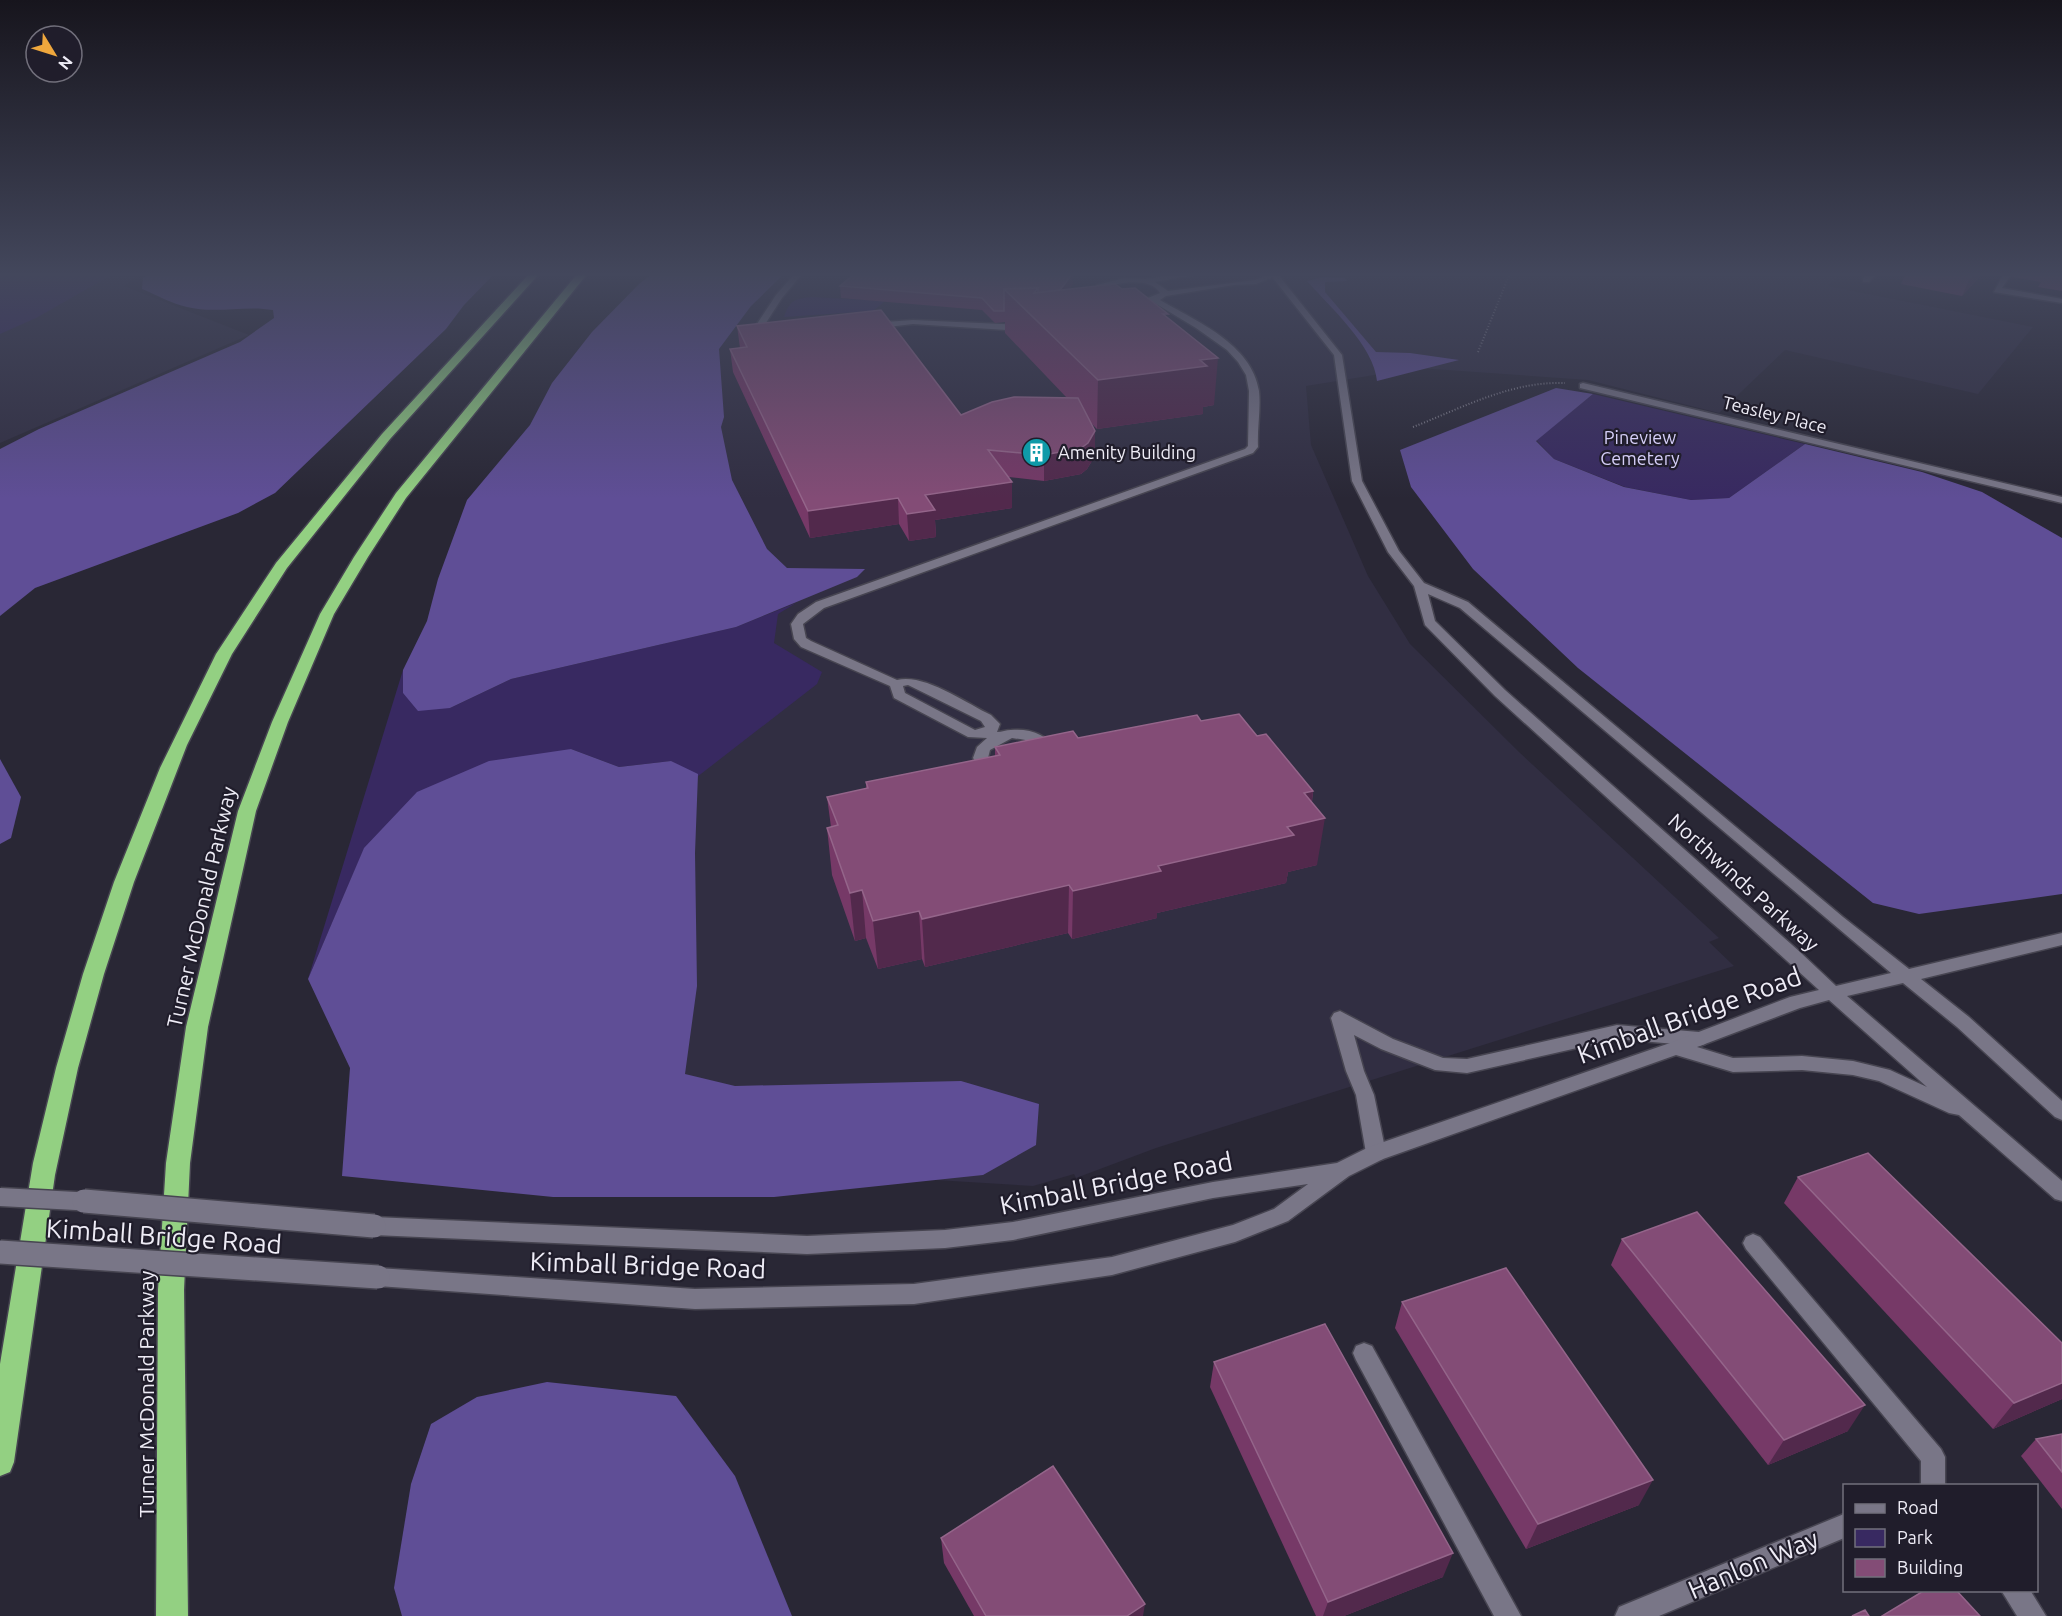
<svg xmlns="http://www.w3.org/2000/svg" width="2062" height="1616" font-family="Ubuntu,sans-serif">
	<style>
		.built { fill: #312e42 }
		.green { fill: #382961 }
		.forest { fill: #5f4e96 }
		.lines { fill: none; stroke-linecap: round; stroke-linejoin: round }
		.service-casing { stroke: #474551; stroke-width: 3 }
		.minor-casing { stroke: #474551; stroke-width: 3 }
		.tertiary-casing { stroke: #474551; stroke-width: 3 }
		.motorway-casing { stroke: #474551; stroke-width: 3 }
		.path { stroke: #83818d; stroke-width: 2; stroke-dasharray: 1 2; stroke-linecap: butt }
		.service { fill: #797687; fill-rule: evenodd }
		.minor { fill: #797687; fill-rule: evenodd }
		.tertiary { fill: #797687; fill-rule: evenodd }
		.motorway { fill: #93d082; fill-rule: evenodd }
		.tertiary-bridge-far1-casing { stroke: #474551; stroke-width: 21; stroke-linecap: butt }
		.tertiary-bridge-casing { stroke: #474551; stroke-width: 26; stroke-linecap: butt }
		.tertiary-bridge-far1 { stroke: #797687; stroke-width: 18 }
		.tertiary-bridge { stroke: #797687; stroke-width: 23 }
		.wall { fill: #763967 }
		.shaded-wall { fill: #52294c }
		.building { fill: #834c76; stroke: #94658a; stroke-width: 1.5 }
		.labels { text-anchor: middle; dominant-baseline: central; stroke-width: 4.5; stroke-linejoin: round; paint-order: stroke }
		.far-street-label { font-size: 18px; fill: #eeecf6; stroke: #201d2b }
		.far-park-label { font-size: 18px; fill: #d5cef8; stroke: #201d2b }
		.far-poi-label { font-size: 18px; fill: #eeecf6; stroke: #201d2b; text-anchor: start }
		.street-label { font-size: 21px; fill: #eeecf6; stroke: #201d2b }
		.near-street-label { font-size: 26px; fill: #eeecf6; stroke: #201d2b }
	</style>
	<rect width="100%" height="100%" fill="#292735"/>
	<g class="built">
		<path d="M 0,273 L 142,273 L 124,286 L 249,335 L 0,443 Z"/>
		<path d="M 768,273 L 1841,273 L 1828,286 L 2033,327 L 1978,394 L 1785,350 L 1719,413 L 1588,380 L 1418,368 L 1306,386 L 1311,445 L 1368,576 L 1410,644 L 1519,752 L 1719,938 L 1709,942 L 1734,966 L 1156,1148 L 1076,1178 L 1074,1174 L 1033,1186 L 654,1163 L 669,379 Z"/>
	</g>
	<g class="green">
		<path d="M 0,273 L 115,273 L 36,318 L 0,334 Z"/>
		<path d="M 811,297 L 885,301 L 873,311 L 784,317 C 789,301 794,299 811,297 Z"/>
		<path d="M 1593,394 L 1805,444 L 1729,498 L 1691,500 L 1625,487 L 1554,459 L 1536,440 Z"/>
		<path d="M 796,603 L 778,614 L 774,643 L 822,672 L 817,684 L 697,777 L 671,761 L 619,767 L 571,749 L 364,849 L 308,979 L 403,670 L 403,693 L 450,708 L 511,679 L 736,627 Z"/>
	</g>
	<g class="forest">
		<path d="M 151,273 L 495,273 L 464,305 L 446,329 L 275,493 L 238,513 L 35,588 L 0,616 L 0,449 L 39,429 L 240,342 L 274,318 L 273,310 C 245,305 215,314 187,307 C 172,304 157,295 142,289 L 143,278 Z"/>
		<path d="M 654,273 L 785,273 L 751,306 L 719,349 L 724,417 L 721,427 L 732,480 L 767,549 L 787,568 L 865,569 L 857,577 L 736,627 L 511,679 L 450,708 L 418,711 L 403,693 L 403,670 L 427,621 L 438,579 L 467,500 L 530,425 L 552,383 L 592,332 L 640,283 Z"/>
		<path d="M 1324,277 L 1345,278 L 1347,281 L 1325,282 L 1325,292 L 1376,352 L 1410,353 L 1459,360 L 1377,381 C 1374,346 1330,307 1307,281 Z"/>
		<path d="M 1556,388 L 1593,394 L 1536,441 L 1554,459 L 1624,487 L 1691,500 L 1729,498 L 1805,444 L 1922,472 L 1982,492 L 2062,538 L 2062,894 L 1919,914 L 1873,903 L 1578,668 L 1473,569 L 1411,487 L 1400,450 Z"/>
		<path d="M 571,749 L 619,767 L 671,761 L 698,774 L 695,853 L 697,986 L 685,1074 L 735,1086 L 961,1081 L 1039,1104 L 1036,1145 L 983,1175 L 774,1197 L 553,1197 L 342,1176 L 350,1068 L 308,979 L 364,848 L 417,792 L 489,761 Z"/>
		<path d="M 0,759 L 21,797 L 11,838 L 0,844 Z"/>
		<path d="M 547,1382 L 676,1396 L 735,1476 L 792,1616 L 402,1616 L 394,1588 L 411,1484 L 431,1424 L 477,1397 Z"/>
	</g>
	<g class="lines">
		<defs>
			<g id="service">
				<path d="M 795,273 L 803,273 L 782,298 L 760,332 L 766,334 L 766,338 L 752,335 L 751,333 L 776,295 Z"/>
				<path d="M 1184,273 L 1204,273 L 1155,282 L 1168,291 L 1255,280 L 1272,273 L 1278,275 L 1256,284 L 1234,285 L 1166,296 L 1160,300 C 1196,321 1252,344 1259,391 C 1261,409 1257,429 1258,447 L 1253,453 L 824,608 L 803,624 L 806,638 L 811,641 L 897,680 C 924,673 966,703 991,715 L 1000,724 L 997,732 C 1002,732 1006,730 1011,730 C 1030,728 1049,735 1057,752 C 1046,788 992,787 973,758 L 977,747 L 987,738 L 968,737 L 894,698 L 890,686 L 801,647 L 794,639 L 791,624 L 798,614 L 816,602 L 1245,449 L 1248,446 L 1249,391 L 1246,375 L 1238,362 L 1227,350 L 1196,328 L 1153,302 L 1143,304 L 1143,300 L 1160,293 C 1151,277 1119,282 1104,288 L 1103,293 L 1108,296 L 1108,300 L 1102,300 L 1095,294 L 1097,285 L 1124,278 L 1145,279 ZM 908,685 L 981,721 L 985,727 L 975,730 L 905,693 L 903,686 ZM 1012,738 C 1024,740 1037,740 1043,752 C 1035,777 1007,773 990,761 L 988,758 L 990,750 Z"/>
				<path d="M 913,320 L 1023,325 L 1027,328 L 1023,331 L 913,324 L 871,329 L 867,326 L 871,323 Z"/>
				<path d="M 1340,1011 L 1393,1039 L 1443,1058 L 1467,1059 L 1617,1025 L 1699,1032 L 1705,1034 L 1708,1039 L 1705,1044 L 1699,1046 L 1617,1039 L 1467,1073 L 1435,1070 L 1381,1049 L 1354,1035 L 1364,1071 L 1374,1095 L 1386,1153 L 1383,1159 L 1376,1161 L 1369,1159 L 1366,1153 L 1356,1095 L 1346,1071 L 1331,1018 L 1334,1013 Z"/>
				<path d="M 1753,1234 L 1760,1237 L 1941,1449 L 1945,1457 L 1945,1486 L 1921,1486 L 1921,1461 L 1746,1249 L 1743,1243 L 1746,1237 Z"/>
				<path d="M 1364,1343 L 1372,1346 L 1521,1616 L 1494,1616 L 1356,1360 L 1353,1353 L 1356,1346 Z"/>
			</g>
			<g id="minor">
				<path d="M 1869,273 L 1878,273 L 1869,282 L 1863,282 L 1863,278 Z"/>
				<path d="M 2004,273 L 2012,273 L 2002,288 L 2062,299 L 2062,303 L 1994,292 Z"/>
				<path d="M 1583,383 L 2062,497 L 2062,503 L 1580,388 L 1580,384 Z"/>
				<path d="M 1844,1514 L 1844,1538 L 1659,1616 L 1615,1616 L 1619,1607 Z"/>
				<path d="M 2001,1590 L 2030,1590 L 2046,1616 L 2017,1616 Z"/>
			</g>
			<path id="tertiary" d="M 1269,273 L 1277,273 L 1342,355 L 1362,481 L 1399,551 L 1424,583 L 1468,602 L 1843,917 L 1909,969 L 2062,933 L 2062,945 L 1921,979 L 1969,1017 L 2062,1101 L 2062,1120 L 2055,1117 L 1957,1027 L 1903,983 L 1847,996 L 2062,1181 L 2062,1201 L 2055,1199 L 1959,1115 L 1949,1113 L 1879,1081 L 1853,1075 L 1802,1070 L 1733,1072 L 1676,1055 L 1383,1159 L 1349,1176 L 1288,1221 L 1235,1242 L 1112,1275 L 914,1304 L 695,1309 L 378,1286 L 370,1284 L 367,1277 L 370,1270 L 378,1268 L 695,1289 L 914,1284 L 1112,1257 L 1233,1225 L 1274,1209 L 1308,1184 L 1213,1198 L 1013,1240 L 945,1248 L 807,1254 L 374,1235 L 367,1232 L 364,1226 L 367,1220 L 374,1217 L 807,1236 L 945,1230 L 1013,1222 L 1213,1182 L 1337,1163 L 1369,1147 L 1670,1043 L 1790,997 L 1819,990 L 1495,696 L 1425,625 L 1414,586 L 1388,552 L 1352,481 L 1334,355 ZM 1428,594 L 1460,608 L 1891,973 L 1836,986 L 1800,952 L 1505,690 L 1435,621 ZM 1829,1000 L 1927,1087 L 1890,1070 L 1853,1061 L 1802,1056 L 1733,1058 L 1697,1047 L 1800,1008 Z"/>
			<g id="motorway">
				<path d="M 530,273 L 540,273 L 390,439 L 287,568 L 232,654 L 187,745 L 134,882 L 104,974 L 78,1068 L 55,1175 L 14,1462 L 10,1472 L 0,1476 L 0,1364 L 33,1163 L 56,1068 L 83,974 L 114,882 L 160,768 L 216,654 L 276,563 L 382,434 Z"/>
				<path d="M 578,273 L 588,273 L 406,498 L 368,557 L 334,614 L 288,722 L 256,811 L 208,1027 L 190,1163 L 184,1290 L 188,1616 L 156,1616 L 158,1290 L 166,1163 L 186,1027 L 238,811 L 272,722 L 320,614 L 354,557 L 396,493 Z"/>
			</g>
		</defs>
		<use href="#service" class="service-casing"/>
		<use href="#minor" class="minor-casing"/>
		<use href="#tertiary" class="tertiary-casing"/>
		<use href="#motorway" class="motorway-casing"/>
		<g class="path">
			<path d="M 1478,352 L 1510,273"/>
			<path d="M 1413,427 C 1462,408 1511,381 1565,383"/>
		</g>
		<use href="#service" class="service"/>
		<use href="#minor" class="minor"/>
		<use href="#tertiary" class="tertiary"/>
		<use href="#motorway" class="motorway"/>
		<defs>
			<path id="tertiary-bridge-far1" d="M 0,1197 L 114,1203"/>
			<g id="tertiary-bridge">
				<path d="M 84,1201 L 374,1226"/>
				<path d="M 0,1252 L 378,1277"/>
			</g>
		</defs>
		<use href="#tertiary-bridge-far1" class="tertiary-bridge-far1-casing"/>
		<use href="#tertiary-bridge" class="tertiary-bridge-casing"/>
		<use href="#tertiary-bridge-far1" class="tertiary-bridge-far1"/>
		<use href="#tertiary-bridge" class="tertiary-bridge"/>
	</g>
	<g class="wall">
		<path d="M 1073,273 L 1073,284 L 1069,289 L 1122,289 L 1168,318 L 1214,405 L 1203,407 L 1203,414 L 1097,429 L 1091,423 L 1095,431 L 1095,456 L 1087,469 L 1081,474 L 1044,481 L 1009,477 L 1012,508 L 935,520 L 936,537 L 909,541 L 899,524 L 810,538 L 733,372 L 730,349 L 740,348 L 737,326 L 961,415 L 1067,398 L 1005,333 L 1005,322 L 995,323 L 982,310 L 841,298 L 840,286 Z"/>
		<path d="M 1906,273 L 1983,273 L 1962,296 L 1901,284 Z"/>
		<path d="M 2014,273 L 2062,273 L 2062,291 L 2038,287 L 2041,282 L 2012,277 Z"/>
		<path d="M 1201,721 L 1257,736 L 1313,791 L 1312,802 L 1317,865 L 1288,872 L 1286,883 L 1157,913 L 1157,918 L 1072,939 L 1068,933 L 925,967 L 922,959 L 878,969 L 866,938 L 855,941 L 832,875 L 827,828 L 831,827 L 827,797 L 866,789 L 866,782 L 995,756 L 995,747 L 1078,738 Z"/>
		<path d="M 1798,1177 L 2062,1343 L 2062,1399 L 1993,1429 L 1784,1203 Z"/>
		<path d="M 1622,1239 L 1848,1431 L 1768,1465 L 1611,1265 Z"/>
		<path d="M 1402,1302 L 1639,1505 L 1526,1549 L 1395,1328 Z"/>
		<path d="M 1214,1362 L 1443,1577 L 1344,1616 L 1316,1616 L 1210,1387 Z"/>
		<path d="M 2062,1434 L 2062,1509 L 2021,1456 L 2036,1439 Z"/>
		<path d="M 941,1538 L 1143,1616 L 974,1616 L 944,1563 Z"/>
	</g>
	<g class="shaded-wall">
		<path d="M 1073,273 L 1073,284 L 1046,320 L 1046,309 Z"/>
		<path d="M 1973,273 L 1983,273 L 1962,296 L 1971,276 Z"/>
		<path d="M 1218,358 L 1214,405 L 1203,407 L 1203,414 L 1097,429 L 1098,380 L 1200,360 Z"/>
		<path d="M 1095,431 L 1095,456 L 1087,469 L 1081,474 L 1044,481 L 1044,455 Z"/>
		<path d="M 1012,482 L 1012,508 L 935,520 L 936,537 L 909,541 L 907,514 L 925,495 Z"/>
		<path d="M 898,498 L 899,524 L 810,538 L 808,511 Z"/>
		<path d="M 1313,791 L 1309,822 L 1325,818 L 1317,865 L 1288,872 L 1286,883 L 1157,913 L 1157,918 L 1072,939 L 1073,891 L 1158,866 L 1287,827 L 1304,793 Z"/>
		<path d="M 1069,885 L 1068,933 L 925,967 L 922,919 Z"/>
		<path d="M 862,890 L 866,938 L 855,941 L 850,893 Z"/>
		<path d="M 919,911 L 922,959 L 878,969 L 873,921 Z"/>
		<path d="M 2062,1383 L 2062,1399 L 1993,1429 L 2014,1403 Z"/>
		<path d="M 1865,1405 L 1848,1431 L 1768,1465 L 1784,1440 Z"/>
		<path d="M 1653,1480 L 1639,1505 L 1526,1549 L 1538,1524 Z"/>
		<path d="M 1453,1553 L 1443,1577 L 1344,1616 L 1323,1616 L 1328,1602 Z"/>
		<path d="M 1145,1604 L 1143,1616 L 1127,1616 Z"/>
	</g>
	<g class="building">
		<path d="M 855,273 L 1073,273 L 1060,290 L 1038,293 L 1038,288 L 1004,289 L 1004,311 L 994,311 L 982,298 L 840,286 Z"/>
		<path d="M 1957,273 L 1973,273 L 1971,276 Z"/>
		<path d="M 1115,284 L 1122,289 L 1135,288 L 1168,314 L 1163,314 L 1218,358 L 1200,360 L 1207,366 L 1098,380 L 1004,289 L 1038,288 L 1034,293 Z"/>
		<path d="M 881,310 L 961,415 L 992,402 L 1014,397 L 1078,398 L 1095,431 L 1088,443 L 1081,448 L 1044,455 L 988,450 L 1012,482 L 925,495 L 935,510 L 907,514 L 898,498 L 808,511 L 730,349 L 747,347 L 737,326 Z"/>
		<path d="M 1239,714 L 1257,736 L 1266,734 L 1313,791 L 1304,793 L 1325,818 L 1287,827 L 1294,835 L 1158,866 L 1161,871 L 1073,891 L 1069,885 L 922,919 L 919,911 L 873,921 L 862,890 L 850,893 L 827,828 L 838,825 L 827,797 L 868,788 L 866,782 L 1000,755 L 995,747 L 1073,731 L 1078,738 L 1197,715 L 1201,721 Z"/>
		<path d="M 1868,1153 L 2062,1343 L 2062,1383 L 2014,1403 L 1798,1177 Z"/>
		<path d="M 1697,1212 L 1865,1405 L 1784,1440 L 1622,1239 Z"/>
		<path d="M 1506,1268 L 1653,1480 L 1538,1524 L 1402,1302 Z"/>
		<path d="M 1325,1324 L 1453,1553 L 1328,1602 L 1214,1362 Z"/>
		<path d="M 2062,1434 L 2062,1472 L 2036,1439 Z"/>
		<path d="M 1053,1466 L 1145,1604 L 1127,1616 L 986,1616 L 941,1538 Z"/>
		<path d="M 1925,1590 L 1956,1590 L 1980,1616 L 1882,1616 Z"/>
		<path d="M 1865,1610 L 1869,1616 L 1852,1616 Z"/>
	</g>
	<linearGradient id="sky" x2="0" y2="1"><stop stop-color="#17151d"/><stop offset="0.55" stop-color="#43475c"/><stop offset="1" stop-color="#43475c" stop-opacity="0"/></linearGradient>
	<rect width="2062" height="499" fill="url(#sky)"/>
	<defs>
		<symbol id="building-disc" viewBox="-11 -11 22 22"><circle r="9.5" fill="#0f9aa8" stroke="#201d2b"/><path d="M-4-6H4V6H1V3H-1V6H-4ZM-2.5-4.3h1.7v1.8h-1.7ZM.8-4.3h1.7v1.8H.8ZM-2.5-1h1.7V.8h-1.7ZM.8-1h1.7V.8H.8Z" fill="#fff"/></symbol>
	</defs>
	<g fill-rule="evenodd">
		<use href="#building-disc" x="1020" y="436" width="33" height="33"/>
	</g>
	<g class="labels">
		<g class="far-street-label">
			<text transform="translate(1775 414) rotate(14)">Teasley Place</text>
		</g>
		<g class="far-park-label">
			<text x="1640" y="437">Pineview<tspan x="1640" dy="21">Cemetery</tspan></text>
		</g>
		<g class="far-poi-label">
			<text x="1058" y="452">Amenity Building</text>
		</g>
		<g class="street-label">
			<text transform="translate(1744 882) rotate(42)">Northwinds Parkway</text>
			<text transform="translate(201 907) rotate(-77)">Turner McDonald Parkway</text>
			<text transform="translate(146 1394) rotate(-90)">Turner McDonald Parkway</text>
		</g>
		<g class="near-street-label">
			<text transform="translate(1689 1015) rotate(-20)">Kimball Bridge Road</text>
			<text transform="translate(1116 1183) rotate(-11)">Kimball Bridge Road</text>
			<text transform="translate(164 1236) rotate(4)">Kimball Bridge Road</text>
			<text transform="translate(648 1265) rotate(2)">Kimball Bridge Road</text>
			<text transform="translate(1753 1564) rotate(-23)">Hanlon Way</text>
		</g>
	</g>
	<rect x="1843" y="1484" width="195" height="108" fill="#201d2b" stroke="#72707c" stroke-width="1.5"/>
	<rect x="1855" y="1504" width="30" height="9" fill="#797687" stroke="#72707c" stroke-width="1.5"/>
	<text x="1897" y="1514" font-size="18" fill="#eeecf6">Road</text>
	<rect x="1855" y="1529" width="30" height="18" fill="#382961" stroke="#72707c" stroke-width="1.5"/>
	<text x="1897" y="1544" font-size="18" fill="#eeecf6">Park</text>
	<rect x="1855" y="1559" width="30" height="18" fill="#834c76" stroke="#72707c" stroke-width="1.5"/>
	<text x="1897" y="1574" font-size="18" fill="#eeecf6">Building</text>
	<g transform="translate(54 54) rotate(128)"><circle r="28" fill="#201d2b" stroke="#72707c" stroke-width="1.5"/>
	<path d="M0-4.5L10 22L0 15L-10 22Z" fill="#efa73d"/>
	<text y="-9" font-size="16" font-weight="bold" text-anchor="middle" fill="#eeecf6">N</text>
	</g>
</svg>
